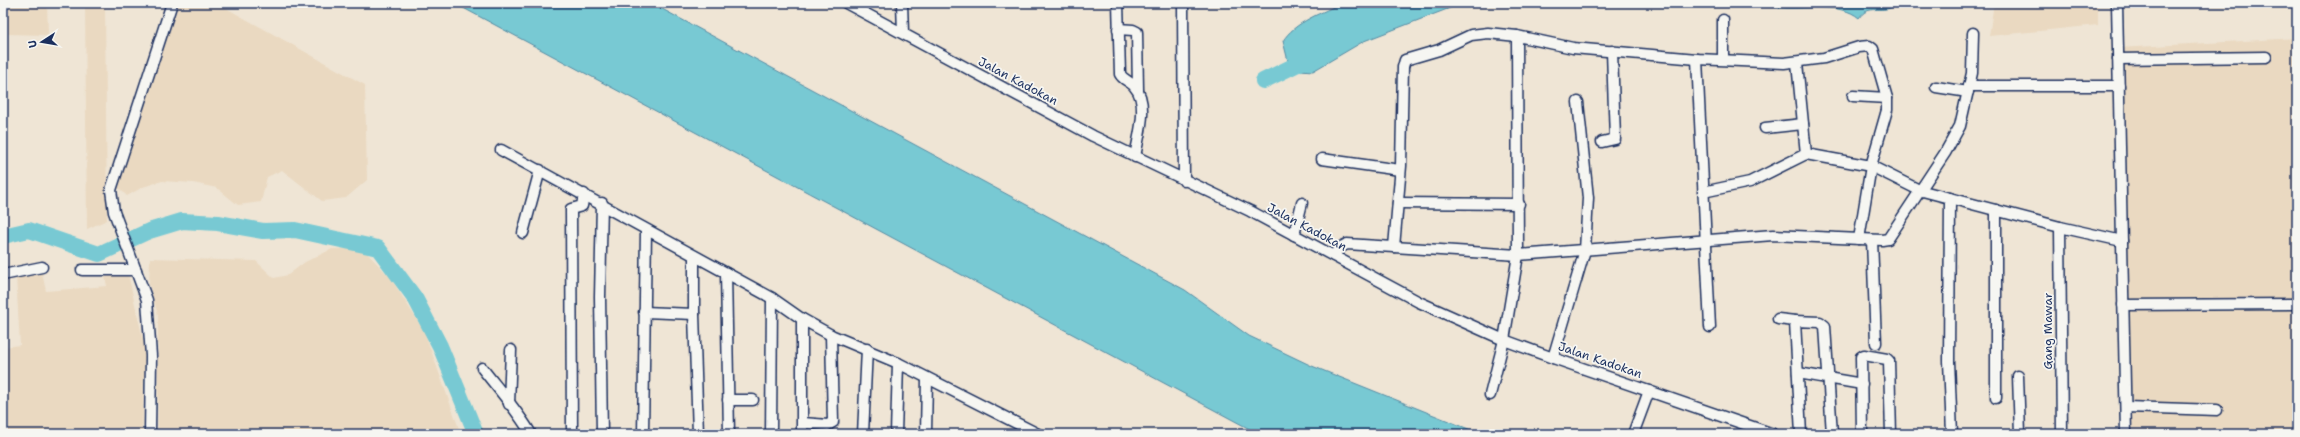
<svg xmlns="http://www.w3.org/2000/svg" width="2300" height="437" font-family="'Shantell Sans',sans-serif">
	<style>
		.built { fill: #ead9c1 }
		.water { fill: #78c9d3; stroke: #538ba4 }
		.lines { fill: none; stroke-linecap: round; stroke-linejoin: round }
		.river { stroke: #78c9d3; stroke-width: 16 }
		.minor-casing { stroke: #1b2f5e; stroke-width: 13 }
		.minor { stroke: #f6f6f2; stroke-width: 10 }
		.labels { text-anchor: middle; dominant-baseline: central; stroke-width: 3.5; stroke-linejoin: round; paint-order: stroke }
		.street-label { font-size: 12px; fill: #1b2f5e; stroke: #f6f6f2 }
	</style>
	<rect width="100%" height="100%" fill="#efe5d5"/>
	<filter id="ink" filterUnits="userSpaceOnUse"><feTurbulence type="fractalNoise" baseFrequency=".025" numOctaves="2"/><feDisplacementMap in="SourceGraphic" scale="8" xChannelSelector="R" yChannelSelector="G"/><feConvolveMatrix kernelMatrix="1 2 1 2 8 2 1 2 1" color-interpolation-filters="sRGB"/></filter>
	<g filter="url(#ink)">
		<g class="built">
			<path d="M 3,3 L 47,3 L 48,35 L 4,34 Z"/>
			<path d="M 85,3 L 105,3 L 107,220 L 87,229 Z"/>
			<path d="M 179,3 L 217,3 L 365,85 L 367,180 L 346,198 L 322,201 L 282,170 L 267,177 L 261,202 L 238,205 L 217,188 L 193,183 L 162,181 L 143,187 L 127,196 L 115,184 Z"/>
			<path d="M 1994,3 L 2098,3 L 2098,25 L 1989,36 Z"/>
			<path d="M 2297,38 L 2297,434 L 2126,434 L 2118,48 Z"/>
			<path d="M 362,248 L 390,277 L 424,331 L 461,434 L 158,434 L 158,315 L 149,284 L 150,258 L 256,261 L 274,278 L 288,275 L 305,262 L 332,249 Z"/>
			<path d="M 42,273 L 46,291 L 107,286 L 105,277 L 128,274 L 145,348 L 142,434 L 5,434 L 4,347 L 20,345 L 16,276 Z"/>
		</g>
		<g class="water">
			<path d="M 454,3 L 651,3 L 1185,290 L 1249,336 L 1312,366 L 1481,434 L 1259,434 Z"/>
			<path d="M 1342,3 L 1463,3 L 1364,41 L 1313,71 L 1300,70 L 1288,61 L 1283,41 C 1294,22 1324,12 1342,3 Z"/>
			<path d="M 1758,3 L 1902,3 C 1898,5 1894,7 1890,8 C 1879,12 1868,5 1859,18 C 1842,3 1807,9 1786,8 C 1776,8 1767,5 1758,3 Z"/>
		</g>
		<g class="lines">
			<g class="river">
				<path d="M 1263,81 L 1312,57"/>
				<path d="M 3,236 L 29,230 L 99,254 L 149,231 L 182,221 L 218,223 L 263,231 L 295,230 L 378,248 L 415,298 L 440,346 L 476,434"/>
			</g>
			<defs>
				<g id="minor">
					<path d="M 846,3 L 1093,136 L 1250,211 L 1419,302 L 1504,340 L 1553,358 L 1773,434"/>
					<path d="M 902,3 L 903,33"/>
					<path d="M 1118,3 L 1120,74 C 1123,80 1130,81 1134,86 C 1150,103 1138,137 1135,157"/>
					<path d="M 1183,3 L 1184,181"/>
					<path d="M 2117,3 L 2126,434"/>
					<path d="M 1723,20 L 1723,59"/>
					<path d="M 1118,29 L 1133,30 L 1137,32 L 1138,90"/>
					<path d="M 1697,59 L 1710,327"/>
					<path d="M 2118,59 L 2266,57"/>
					<path d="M 1797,63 L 1806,154 L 1871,166 L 1919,190 L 2060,227 L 2122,241"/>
					<path d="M 1969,86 L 2119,86"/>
					<path d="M 1936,87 L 1968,92"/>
					<path d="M 1853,96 L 1887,98"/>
					<path d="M 1765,128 L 1803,124"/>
					<path d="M 1602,142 L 1615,139 L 1612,51"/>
					<path d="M 501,150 L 772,298 L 802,319 L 831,335 L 898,363 L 1038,434"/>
					<path d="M 1322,159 L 1400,170"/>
					<path d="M 1703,192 L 1750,182 L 1806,154"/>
					<path d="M 1950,198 L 1949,361 L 1952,434"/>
					<path d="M 602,203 L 600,297 L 602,434"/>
					<path d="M 1398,203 L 1519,204"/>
					<path d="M 1996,210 L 1996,398"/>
					<path d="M 2060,227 L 2062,434"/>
					<path d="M 523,233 L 540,170"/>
					<path d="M 1294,235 L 1302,203"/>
					<path d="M 1872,240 L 1876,343"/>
					<path d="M 1394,247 L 1401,166 L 1403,67 L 1405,60 L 1439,50 L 1471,35 L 1488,33 L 1517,36 L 1573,48 L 1697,59 L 1784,63 L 1824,58 L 1859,47 L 1869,46 L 1873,49 L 1887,98 L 1887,110 L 1871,166 L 1859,239"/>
					<path d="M 694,256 L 694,314 L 698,434"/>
					<path d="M 1334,256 L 1339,248 L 1347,244 L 1518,255 L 1773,235 L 1882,240 L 1888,239 L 1945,153 L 1960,126 L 1972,73 L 1973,33"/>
					<path d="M 82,270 L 136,270"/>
					<path d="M 726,273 L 729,434"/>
					<path d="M 3,275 L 42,267"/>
					<path d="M 2123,305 L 2297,304"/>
					<path d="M 644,312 L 694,314"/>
					<path d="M 802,319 L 802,434"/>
					<path d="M 1778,319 L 1795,321"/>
					<path d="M 1553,358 L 1585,250 L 1588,198 L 1578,102"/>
					<path d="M 482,368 C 499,390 517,410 531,434"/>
					<path d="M 1798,373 L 1862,384"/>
					<path d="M 2018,376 L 2020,434"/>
					<path d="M 1490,395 L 1504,340 L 1518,255 L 1517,36"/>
					<path d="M 728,400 L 753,400"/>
					<path d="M 509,404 L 511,350"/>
					<path d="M 2126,407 L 2217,410"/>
					<path d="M 803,423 L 828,425 L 833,422 L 831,335"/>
					<path d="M 150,434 L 151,356 L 147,300 L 114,212 L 111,190 L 172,3"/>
					<path d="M 572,434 L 571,209 L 582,206 L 584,194"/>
					<path d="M 643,434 L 646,231"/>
					<path d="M 771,434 L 772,298"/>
					<path d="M 863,434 L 867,349"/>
					<path d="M 896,434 L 898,363"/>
					<path d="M 926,434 L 927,378"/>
					<path d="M 1633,434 L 1649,391"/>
					<path d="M 1801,434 L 1795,321 L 1820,322 L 1825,326 L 1832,434"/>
					<path d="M 1862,434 L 1861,357 L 1864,355 L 1887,359 L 1889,361 L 1891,434"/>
				</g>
			</defs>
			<use href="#minor" class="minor-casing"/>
			<use href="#minor" class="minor"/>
		</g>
	</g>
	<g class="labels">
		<g class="street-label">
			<text transform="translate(1018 81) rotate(28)">Jalan Kadokan</text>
			<text transform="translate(1307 227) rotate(28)">Jalan Kadokan</text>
			<text transform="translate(2048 331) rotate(-90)">Gang Mawar</text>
			<text transform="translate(1600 360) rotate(19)">Jalan Kadokan</text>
		</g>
	</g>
	<rect width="2300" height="437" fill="none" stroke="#f6f6f2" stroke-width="16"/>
	<rect x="8" y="8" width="2284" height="421" fill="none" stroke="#1b2f5e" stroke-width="1.5" filter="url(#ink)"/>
	<g transform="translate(42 42) rotate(258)" stroke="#f6f6f2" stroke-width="3" paint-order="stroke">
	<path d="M0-3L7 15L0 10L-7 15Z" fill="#1b2f5e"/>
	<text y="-6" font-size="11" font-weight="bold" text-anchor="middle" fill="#1b2f5e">U</text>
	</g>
</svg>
